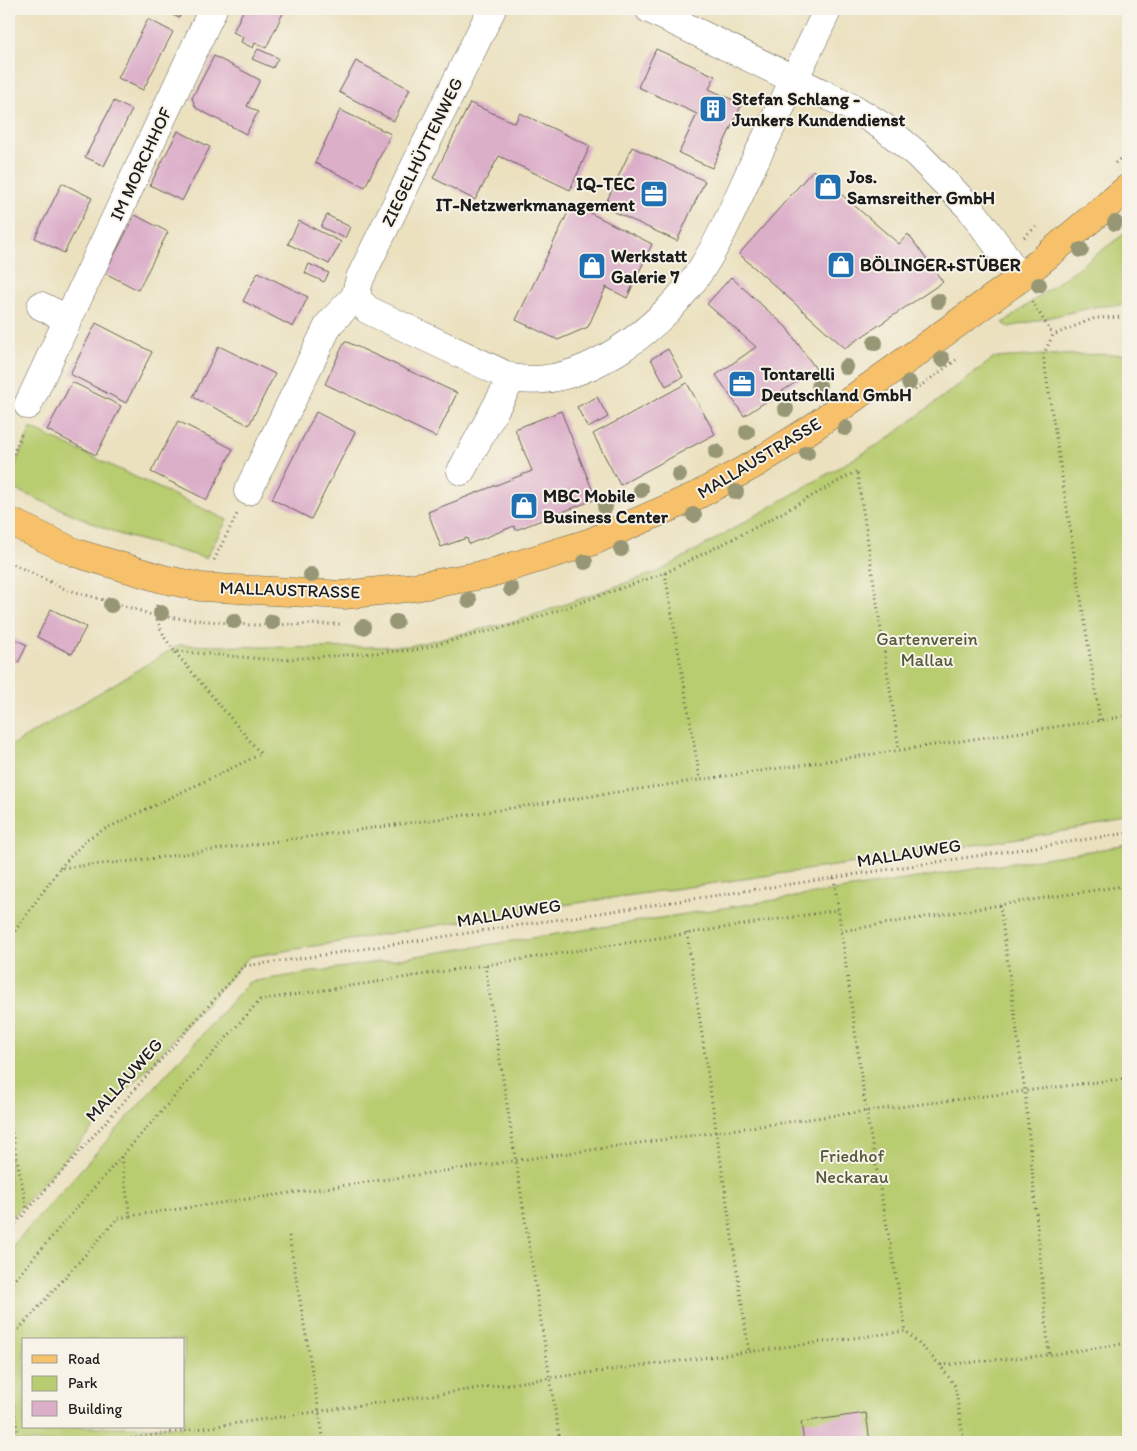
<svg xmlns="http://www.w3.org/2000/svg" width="1137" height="1451" font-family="Itim,sans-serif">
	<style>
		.green { fill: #b8cc70; stroke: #6a7446; fill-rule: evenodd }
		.building { fill: #dcafc9 }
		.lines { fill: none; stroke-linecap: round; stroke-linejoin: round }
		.minor-casing { stroke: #646155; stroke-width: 29 }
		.major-casing { stroke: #646155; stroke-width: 29 }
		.path { stroke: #646155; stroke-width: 3; stroke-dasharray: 1 4; stroke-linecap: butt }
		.minor { stroke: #fff; stroke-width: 28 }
		.major { stroke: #f6c16b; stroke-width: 28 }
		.tree { fill: #979775 }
		.labels { text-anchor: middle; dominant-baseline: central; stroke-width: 4; stroke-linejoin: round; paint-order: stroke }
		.poi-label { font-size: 18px; font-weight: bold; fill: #1c1c1c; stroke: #f7f3e8; text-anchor: start }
		.street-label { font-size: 18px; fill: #1c1c1c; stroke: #f7f3e8 }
		.park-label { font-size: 18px; fill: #535a39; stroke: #f7f3e8 }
	</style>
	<rect width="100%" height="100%" fill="#f7f3e8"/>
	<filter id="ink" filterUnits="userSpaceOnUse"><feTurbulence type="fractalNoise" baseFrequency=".02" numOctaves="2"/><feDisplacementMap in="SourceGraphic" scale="10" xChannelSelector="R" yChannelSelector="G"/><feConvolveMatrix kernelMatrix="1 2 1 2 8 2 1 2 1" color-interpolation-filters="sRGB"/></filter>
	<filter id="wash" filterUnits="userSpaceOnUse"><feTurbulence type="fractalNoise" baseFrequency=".0096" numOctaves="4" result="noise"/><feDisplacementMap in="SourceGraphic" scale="20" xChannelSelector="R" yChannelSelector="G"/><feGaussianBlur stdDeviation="1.12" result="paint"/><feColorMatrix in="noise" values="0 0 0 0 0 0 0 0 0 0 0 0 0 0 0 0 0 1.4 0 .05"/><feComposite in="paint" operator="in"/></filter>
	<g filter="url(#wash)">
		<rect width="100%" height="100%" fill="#ebe1bf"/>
		<g class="green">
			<path d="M 1128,231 L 1128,305 L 1098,306 L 1009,327 L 1003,323 Z"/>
			<path d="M 1128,354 L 1128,821 L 910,855 L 529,910 L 249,957 L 9,1220 L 9,747 L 179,645 L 314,648 L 409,646 L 517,621 L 660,571 L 886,440 L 994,358 L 1043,355 Z"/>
			<path d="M 31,428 L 227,520 L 206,558 L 121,535 L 9,487 L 9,479 Z"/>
			<path d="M 1128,845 L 1128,1442 L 9,1442 L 9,1250 L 249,982 ZM 24,1340 L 184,1340 L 184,1427 L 24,1427 Z"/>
		</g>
		<g id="blocks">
			<g class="building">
				<path d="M 161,9 L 184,9 L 179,18 Z"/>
				<path d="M 244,9 L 285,9 L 266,48 L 255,43 L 253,48 L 241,42 L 243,37 L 233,32 Z"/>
				<path d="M 148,19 L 173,32 L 143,90 L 118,78 Z"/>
				<path d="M 258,49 L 278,58 L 273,68 L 252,59 Z"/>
				<path d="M 656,49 L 715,76 L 709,89 L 742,104 L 712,168 L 679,153 L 697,114 L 638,87 Z"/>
				<path d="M 214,56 L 260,80 L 247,106 L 258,112 L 246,134 L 196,108 L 192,98 Z"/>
				<path d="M 356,61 L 410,89 L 394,121 L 339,92 Z"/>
				<path d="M 114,101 L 132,110 L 104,166 L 85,157 Z"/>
				<path d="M 470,103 L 515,123 L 520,113 L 590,146 L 570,190 L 499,156 L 475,200 L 433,178 Z"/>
				<path d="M 340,110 L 391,134 L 365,187 L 315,163 Z"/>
				<path d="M 178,131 L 210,147 L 182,201 L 150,185 Z"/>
				<path d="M 632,147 L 705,181 L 677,241 L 604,207 Z"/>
				<path d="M 813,170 L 899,244 L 908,234 L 943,282 L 845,348 L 739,254 Z"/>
				<path d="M 62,183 L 92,198 L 64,253 L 35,238 Z"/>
				<path d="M 572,204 L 652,244 L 627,298 L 606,287 L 588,327 L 558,340 L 516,320 Z"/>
				<path d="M 135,215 L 168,232 L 138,290 L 105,273 Z"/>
				<path d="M 327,215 L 350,227 L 345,238 L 321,227 Z"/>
				<path d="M 299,221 L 341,242 L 329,264 L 288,244 Z"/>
				<path d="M 309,264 L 329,273 L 324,282 L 305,273 Z"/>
				<path d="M 258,272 L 308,297 L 293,327 L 243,301 Z"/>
				<path d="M 731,277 L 786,327 L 816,369 L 744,416 L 716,375 L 756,347 L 707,304 Z"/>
				<path d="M 96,323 L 152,352 L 126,403 L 70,374 Z"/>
				<path d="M 345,341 L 457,393 L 436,437 L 325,384 Z"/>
				<path d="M 219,346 L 275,374 L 249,425 L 193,397 Z"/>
				<path d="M 668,349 L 683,377 L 666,386 L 651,359 Z"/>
				<path d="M 72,382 L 121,406 L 96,455 L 47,430 Z"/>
				<path d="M 687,383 L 715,434 L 620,485 L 593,434 Z"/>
				<path d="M 597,397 L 608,417 L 588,428 L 577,407 Z"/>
				<path d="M 561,411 L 596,499 L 516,530 L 514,526 L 469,544 L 467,538 L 441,547 L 428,512 L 532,471 L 515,429 Z"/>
				<path d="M 316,412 L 355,432 L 311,519 L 272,499 Z"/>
				<path d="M 178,421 L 233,449 L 207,500 L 151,472 Z"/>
				<path d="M 51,609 L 86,627 L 72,654 L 37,637 Z"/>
				<path d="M 9,636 L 27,645 L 18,663 L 9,658 Z"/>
				<path d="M 866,1413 L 870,1442 L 804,1442 L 801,1422 Z"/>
			</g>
		</g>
	</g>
	<g filter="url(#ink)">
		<use href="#blocks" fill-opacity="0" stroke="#646155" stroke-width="1"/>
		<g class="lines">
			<defs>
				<g id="minor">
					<path d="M 649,9 L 855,109 L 885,128 L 918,155 L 970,208 L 1003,253 L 1019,279"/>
					<path d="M 355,297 L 368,310 L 512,378 C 583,392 666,324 702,268 C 722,237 736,202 751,169 C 777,116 802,62 828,9"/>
					<path d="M 41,306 L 68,319"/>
					<path d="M 28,405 L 213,9"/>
					<path d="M 461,471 L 512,378"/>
					<path d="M 248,491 L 329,324 L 355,297 L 360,278 L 492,9"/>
				</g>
				<path id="major" d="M 9,521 L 76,553 L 163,579 L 201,587 L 344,595 L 415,587 L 488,574 L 591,542 L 698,495 L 755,464 L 812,428 L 1019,279 L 1128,188"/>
			</defs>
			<use href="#minor" class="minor-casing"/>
			<use href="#major" class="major-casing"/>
			<g class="path">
				<path d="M 1115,163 L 1128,152"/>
				<path d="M 1024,237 L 1036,227"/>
				<path d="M 1032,301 L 1053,335"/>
				<path d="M 915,390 L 956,360"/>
				<path d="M 9,463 L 23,431"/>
				<path d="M 214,560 L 237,514"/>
				<path d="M 9,562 L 65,589 L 128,607 L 155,616 L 250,625 L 342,624"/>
				<path d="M 665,573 L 700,779"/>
				<path d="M 157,605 L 155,616 L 165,638 L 174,651 L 275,660 L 415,650 L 524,622 L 665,573 L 762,524 L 857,471 L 899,749"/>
				<path d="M 1100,720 L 1043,355 L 1053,335 L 1095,318 L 1128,317"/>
				<path d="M 60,868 L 87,839 L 103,830 L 261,754 L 174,651"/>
				<path d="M 834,878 L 866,1111 L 906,1331"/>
				<path d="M 1000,905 L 1025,1092 L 1049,1355"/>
				<path d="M 841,931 L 1000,905 L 1128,885"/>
				<path d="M 687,933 L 749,1352"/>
				<path d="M 9,939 L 60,868 L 133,861 L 445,818 L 1128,716"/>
				<path d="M 485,965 L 560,1442"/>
				<path d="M 9,1118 L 27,1210"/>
				<path d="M 121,1157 L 130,1216 L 716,1132 L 866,1111 L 1128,1078"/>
				<path d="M 9,1231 L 244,966 L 296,959 L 1128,833"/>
				<path d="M 289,1236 L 324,1442"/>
				<path d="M 9,1286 L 121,1157 L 260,1000 L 838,910"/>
				<path d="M 9,1333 L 19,1329 L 118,1218 L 130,1216"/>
				<path d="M 941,1365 L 1049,1355 L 1128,1343"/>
				<path d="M 9,1370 L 17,1430 L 16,1442"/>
				<path d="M 106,1442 L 550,1378 L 906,1331 L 940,1365 L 955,1386 L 964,1442"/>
			</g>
			<use href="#minor" class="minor"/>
			<use href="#major" class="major"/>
		</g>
		<g class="tree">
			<circle cx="1115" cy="223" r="8"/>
			<circle cx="1081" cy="250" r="8"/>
			<circle cx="1039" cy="285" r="8"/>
			<circle cx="938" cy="301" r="8"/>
			<circle cx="875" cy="343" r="8"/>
			<circle cx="942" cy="359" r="8"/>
			<circle cx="846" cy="367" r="8"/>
			<circle cx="909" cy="383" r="8"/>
			<circle cx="819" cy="385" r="8"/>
			<circle cx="786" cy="409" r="8"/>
			<circle cx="845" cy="428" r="8"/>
			<circle cx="747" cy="432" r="8"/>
			<circle cx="716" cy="452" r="8"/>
			<circle cx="807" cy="453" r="8"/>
			<circle cx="679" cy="475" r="8"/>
			<circle cx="641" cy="490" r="8"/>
			<circle cx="736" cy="492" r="8"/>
			<circle cx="605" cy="507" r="8"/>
			<circle cx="694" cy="515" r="8"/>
			<circle cx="621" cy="549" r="8"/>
			<circle cx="585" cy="562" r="8"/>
			<circle cx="311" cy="575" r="8"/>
			<circle cx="511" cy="589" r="8"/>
			<circle cx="469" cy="600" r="8"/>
			<circle cx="111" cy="605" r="8"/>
			<circle cx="161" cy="613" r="8"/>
			<circle cx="234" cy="621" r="8"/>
			<circle cx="272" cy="622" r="8"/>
			<circle cx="396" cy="622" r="8"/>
			<circle cx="363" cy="627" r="8"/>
		</g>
	</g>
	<defs>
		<symbol id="building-square" viewBox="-11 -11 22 22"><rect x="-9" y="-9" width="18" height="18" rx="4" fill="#1f6fb2" stroke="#f7f3e8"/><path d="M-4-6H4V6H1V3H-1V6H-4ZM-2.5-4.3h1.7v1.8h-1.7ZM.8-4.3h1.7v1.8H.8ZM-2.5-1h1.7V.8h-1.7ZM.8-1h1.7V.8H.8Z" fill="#fff"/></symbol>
		<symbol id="shop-square" viewBox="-11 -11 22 22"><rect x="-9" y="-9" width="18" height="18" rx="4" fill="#1f6fb2" stroke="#f7f3e8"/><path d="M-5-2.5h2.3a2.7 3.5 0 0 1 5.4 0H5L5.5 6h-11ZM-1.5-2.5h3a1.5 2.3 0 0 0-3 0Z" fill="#fff"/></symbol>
		<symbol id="office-square" viewBox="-11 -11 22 22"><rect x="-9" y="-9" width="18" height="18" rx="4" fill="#1f6fb2" stroke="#f7f3e8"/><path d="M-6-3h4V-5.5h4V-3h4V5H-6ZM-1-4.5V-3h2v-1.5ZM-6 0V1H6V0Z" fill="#fff"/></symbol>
	</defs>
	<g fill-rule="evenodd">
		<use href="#building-square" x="697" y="93" width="32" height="32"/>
		<use href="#shop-square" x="812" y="171" width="32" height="32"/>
		<use href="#office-square" x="638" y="178" width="32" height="32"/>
		<use href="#shop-square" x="825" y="249" width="32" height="32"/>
		<use href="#shop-square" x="576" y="250" width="32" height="32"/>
		<use href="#office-square" x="726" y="368" width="32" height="32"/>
		<use href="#shop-square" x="508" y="490" width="32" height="32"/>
	</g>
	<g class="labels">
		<g class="poi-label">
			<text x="732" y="99">Stefan Schlang -<tspan x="732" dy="21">Junkers Kundendienst</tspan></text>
			<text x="847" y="177">Jos.<tspan x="847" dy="21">Samsreither GmbH</tspan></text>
			<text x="635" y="184" text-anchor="end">IQ-TEC<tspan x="635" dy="21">IT-Netzwerkmanagement</tspan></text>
			<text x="611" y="256">Werkstatt<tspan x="611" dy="21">Galerie 7</tspan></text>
			<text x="860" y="265">BÖLINGER+STÜBER</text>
			<text x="761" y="374">Tontarelli<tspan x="761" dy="21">Deutschland GmbH</tspan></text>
			<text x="543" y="496">MBC Mobile<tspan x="543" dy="21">Business Center</tspan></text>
		</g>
		<g class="street-label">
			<text transform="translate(422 152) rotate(-64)">ZIEGELHÜTTENWEG</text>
			<text transform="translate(141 164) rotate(-65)">IM MORCHHOF</text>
			<text transform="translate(759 458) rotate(-31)">MALLAUSTRASSE</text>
			<text transform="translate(290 590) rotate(2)">MALLAUSTRASSE</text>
			<text transform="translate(909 853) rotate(-9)">MALLAUWEG</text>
			<text transform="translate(509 913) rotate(-9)">MALLAUWEG</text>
			<text transform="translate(124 1080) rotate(-48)">MALLAUWEG</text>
		</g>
		<g class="park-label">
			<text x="927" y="639">Gartenverein<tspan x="927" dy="21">Mallau</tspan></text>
			<text x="852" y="1156">Friedhof<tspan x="852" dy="21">Neckarau</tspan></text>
		</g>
	</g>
	<rect width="1137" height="1451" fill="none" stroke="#f7f3e8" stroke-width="30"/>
	<rect x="22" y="1338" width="162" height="90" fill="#f7f3e8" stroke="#9f9d96"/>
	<rect x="32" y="1355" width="25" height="8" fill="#f6c16b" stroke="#9f9d96"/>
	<text x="68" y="1364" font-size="15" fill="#1c1c1c">Road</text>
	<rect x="32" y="1376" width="25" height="15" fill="#b8cc70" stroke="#9f9d96"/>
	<text x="68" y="1388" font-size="15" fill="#1c1c1c">Park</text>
	<rect x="32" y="1401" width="25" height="15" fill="#dcafc9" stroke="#9f9d96"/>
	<text x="68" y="1414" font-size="15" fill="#1c1c1c">Building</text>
</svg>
